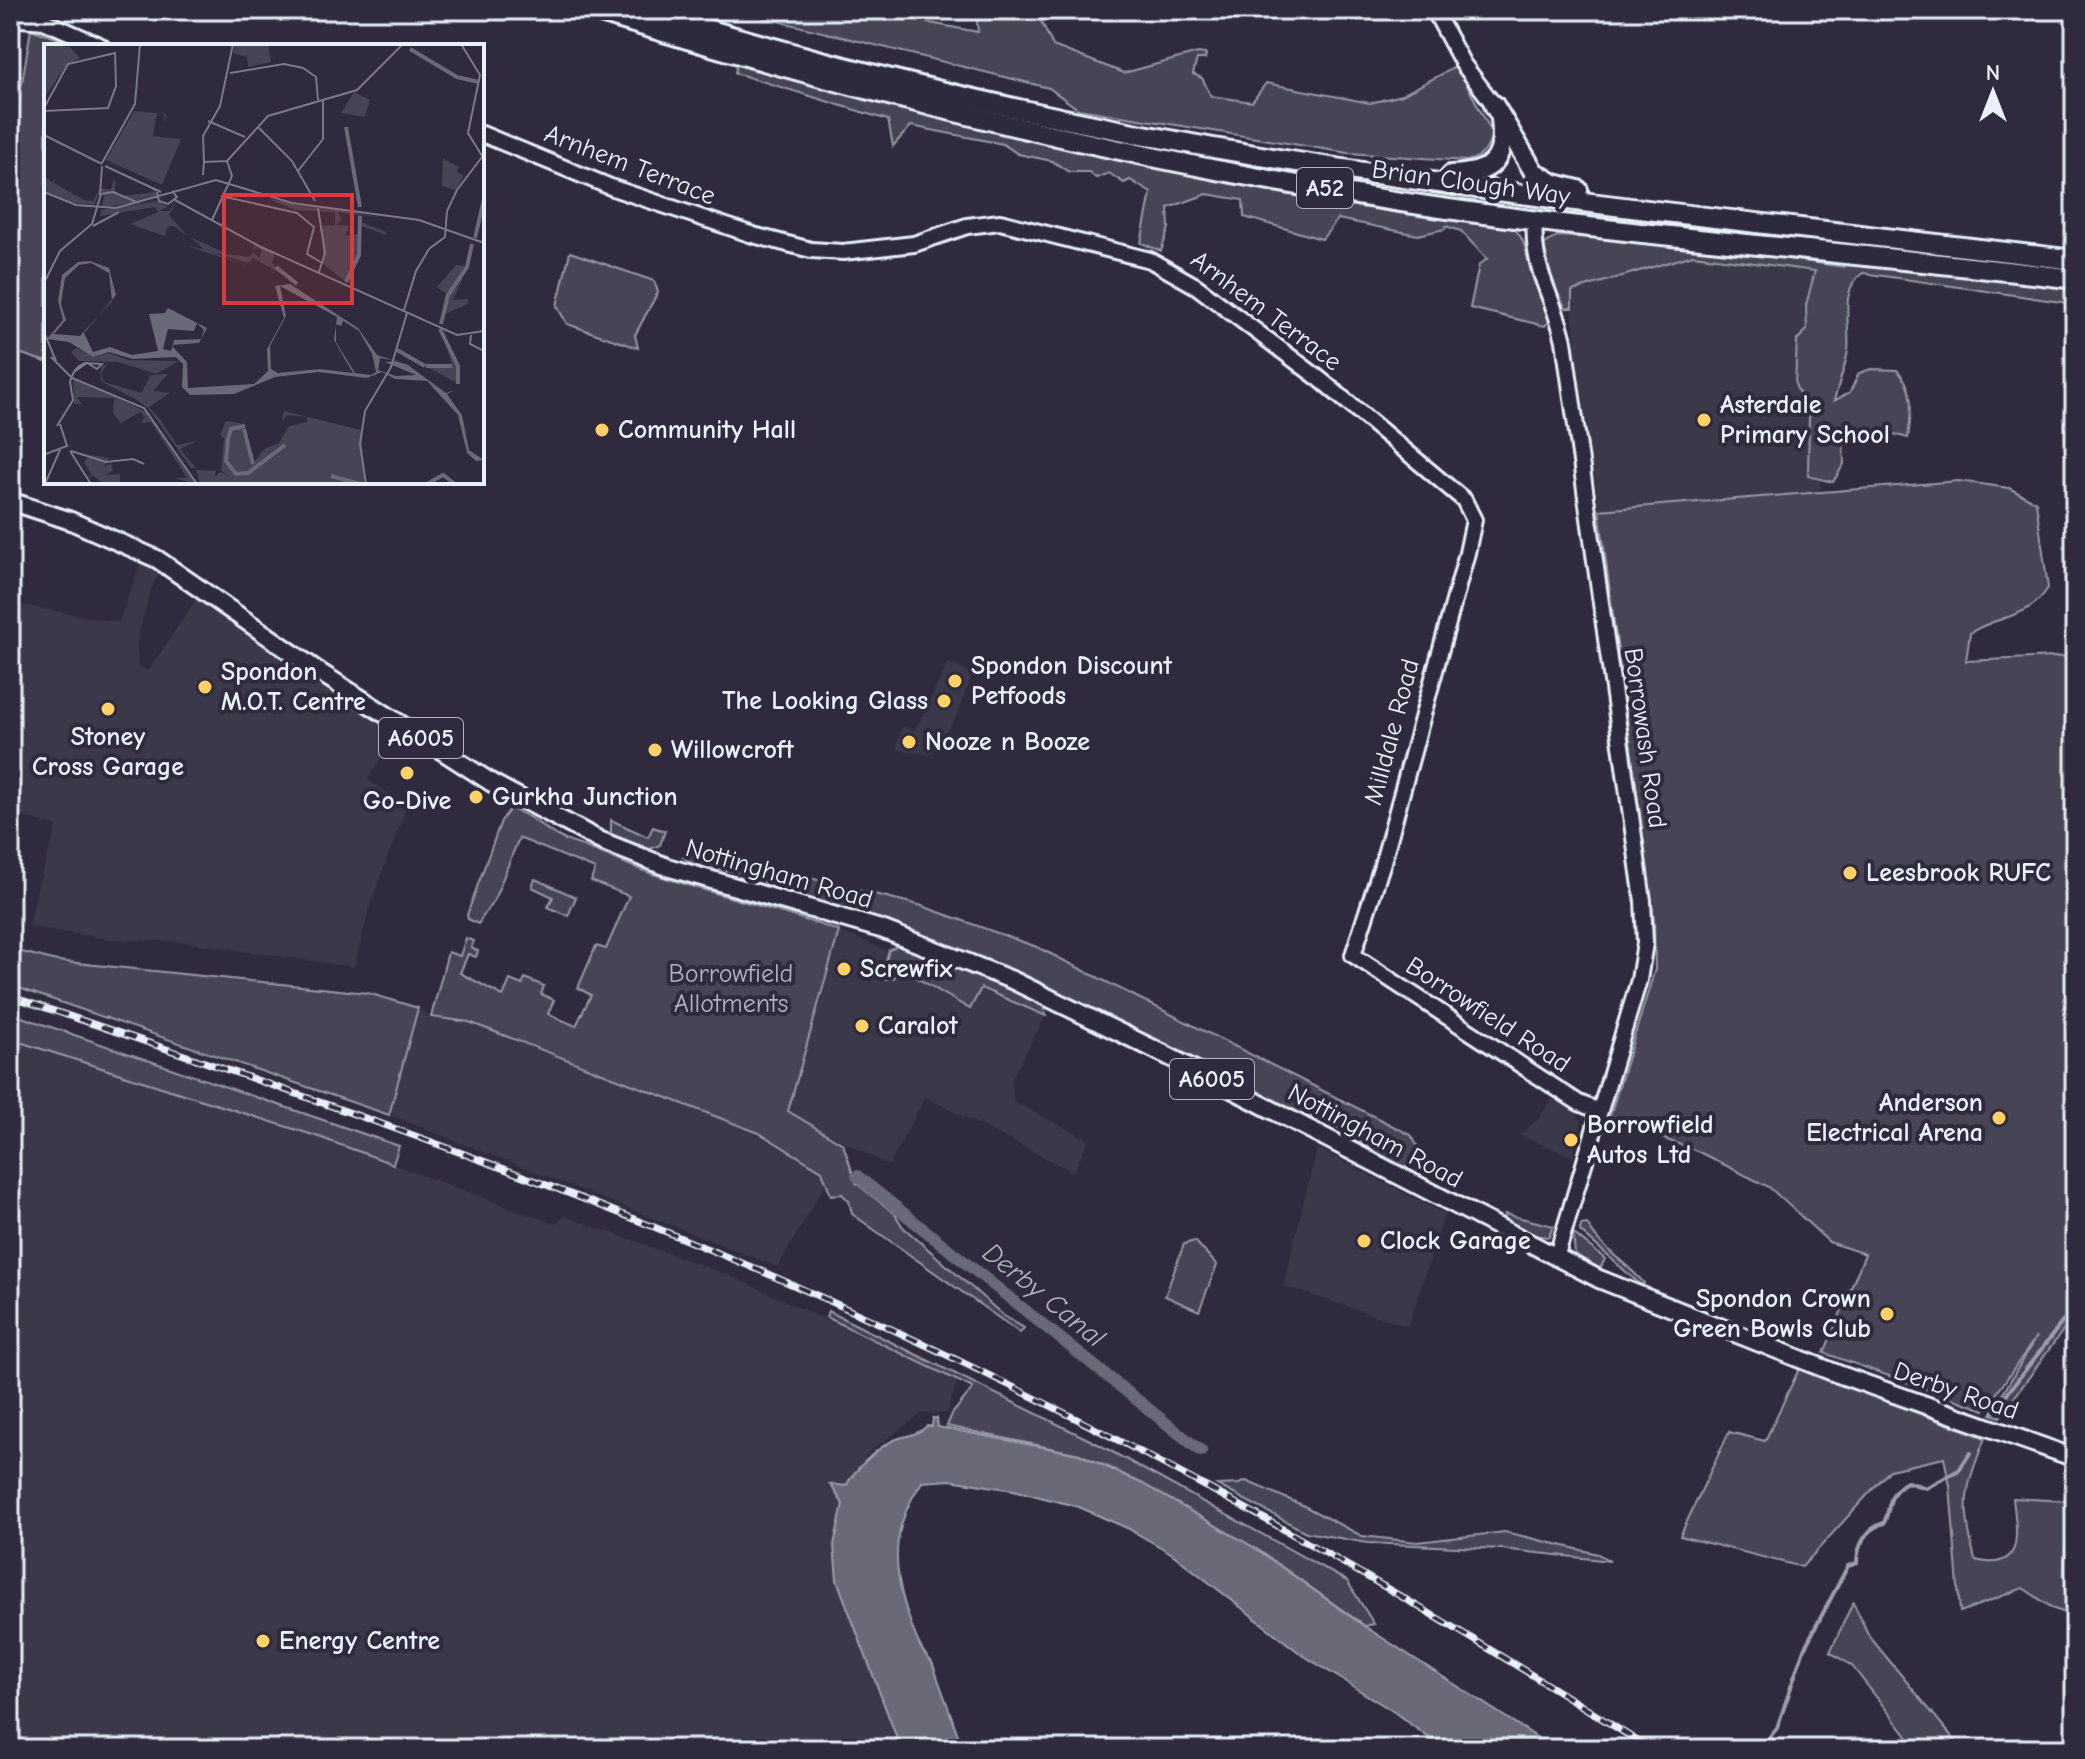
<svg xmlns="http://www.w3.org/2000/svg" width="2085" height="1759" font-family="'Comic Neue',sans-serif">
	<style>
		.built { fill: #3b3749 }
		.green { fill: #464455; stroke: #979aa6; stroke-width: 2 }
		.water { fill: #696978; stroke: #9c9fab; stroke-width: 2 }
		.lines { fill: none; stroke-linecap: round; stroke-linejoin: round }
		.stream { stroke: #9c9fab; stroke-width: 4 }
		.canal { stroke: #696978; stroke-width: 12 }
		.tertiary-casing { stroke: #e8f1f8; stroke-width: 20 }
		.primary-casing { stroke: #e8f1f8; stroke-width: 22 }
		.trunk-casing { stroke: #e8f1f8; stroke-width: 24 }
		.tertiary { stroke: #2f2a3d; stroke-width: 14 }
		.primary { stroke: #2f2a3d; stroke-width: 16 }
		.trunk { stroke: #2f2a3d; stroke-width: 18 }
		.rail-casing { stroke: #e8f1f8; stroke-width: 7 }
		.rail { stroke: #2f2a3d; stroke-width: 4; stroke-dasharray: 12; stroke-linecap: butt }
		.poi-dot { fill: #ffd166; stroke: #2f2a3d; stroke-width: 3 }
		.labels { text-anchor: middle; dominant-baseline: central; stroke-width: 8; stroke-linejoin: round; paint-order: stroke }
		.shield { fill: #2f2a3d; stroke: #b0b5c0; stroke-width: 2 }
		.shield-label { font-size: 24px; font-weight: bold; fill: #e8f1f8 }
		.street-label { font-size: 26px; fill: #e8f1f8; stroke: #2f2a3d }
		.poi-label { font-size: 26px; font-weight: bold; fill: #e8f1f8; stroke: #2f2a3d; text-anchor: start }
		.park-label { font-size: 26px; fill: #afb4bf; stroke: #2f2a3d }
		.water-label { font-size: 28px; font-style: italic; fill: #afb4be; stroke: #2f2a3d }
		.inset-river { fill: none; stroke: #696978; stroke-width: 4 }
		.inset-road { fill: none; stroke: #797a88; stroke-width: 2 }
		.view { fill: #d83c3d; fill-opacity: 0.15; stroke: #d83c3d; stroke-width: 4 }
		.inset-edge { fill: none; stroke: #e8f1f8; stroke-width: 4 }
	</style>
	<rect width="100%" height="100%" fill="#2f2a3d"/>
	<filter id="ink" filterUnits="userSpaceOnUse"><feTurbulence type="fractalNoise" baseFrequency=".0125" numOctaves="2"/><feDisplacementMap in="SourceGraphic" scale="16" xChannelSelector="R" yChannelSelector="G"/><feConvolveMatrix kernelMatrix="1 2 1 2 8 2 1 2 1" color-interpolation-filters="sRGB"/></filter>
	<g filter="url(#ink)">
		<g class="built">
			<path d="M 1693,255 L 1826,272 L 1820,493 L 1599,510 L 1575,347 L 1571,291 Z"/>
			<path d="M 142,560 L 160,571 L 150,592 L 137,642 L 138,665 L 148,671 L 198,596 L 395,733 L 368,780 L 407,806 L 371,902 L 354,967 L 184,942 L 109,939 L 29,927 L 38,884 L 57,827 L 10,812 L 10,603 L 119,622 Z"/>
			<path d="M 948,663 L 973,674 L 956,717 L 931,755 L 896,749 L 902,727 L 915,730 Z"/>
			<path d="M 839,931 L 1046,1016 L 1012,1078 L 1013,1101 L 1089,1140 L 1073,1172 L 925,1097 L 889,1166 L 787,1111 Z"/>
			<path d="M 418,1008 L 431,1017 L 469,1022 L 734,1122 L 822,1171 L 826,1183 L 778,1267 L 389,1115 Z"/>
			<path d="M 10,1039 L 316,1136 L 555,1224 L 565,1216 L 729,1275 L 958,1381 L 947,1413 L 923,1413 L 869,1452 L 847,1486 L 831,1484 L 843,1504 L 834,1545 L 837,1580 L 901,1749 L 10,1749 Z"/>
			<path d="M 1553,1098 L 1573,1108 L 1582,1121 L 1573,1157 L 1519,1135 L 1538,1119 Z"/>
			<path d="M 1317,1148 L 1445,1214 L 1408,1326 L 1283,1286 Z"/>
		</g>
		<g class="green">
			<path d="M 748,10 L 895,10 L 921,15 L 925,22 L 978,32 L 976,10 L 1036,10 L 1053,46 L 1124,73 L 1198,53 L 1206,54 L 1205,59 L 1197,59 L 1193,74 L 1202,78 L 1211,96 L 1252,102 L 1266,83 L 1370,103 L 1402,95 L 1457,66 L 1491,131 C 1491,148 1483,157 1467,161 L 1348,153 L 1078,109 L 1049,88 L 745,13 Z"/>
			<path d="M 31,29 L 76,45 L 46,46 L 46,362 L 10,350 L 10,153 Z"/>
			<path d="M 737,60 L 901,110 L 904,106 L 1122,161 L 1129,155 L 1508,224 C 1530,238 1525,260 1534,282 C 1539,294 1549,305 1554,317 L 1545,326 L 1470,308 L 1479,265 L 1487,259 L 1461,231 L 1446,226 L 1445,229 L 1418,235 L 1338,219 L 1322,239 L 1244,217 L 1243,200 L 1207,194 L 1168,208 L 1169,228 L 1161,251 L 1141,243 L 1151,193 L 1130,180 L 1124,183 L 1109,173 L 1096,178 L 1089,172 L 1069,172 L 1052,161 L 1018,154 L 1003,144 L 911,126 L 893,146 L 888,120 L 735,73 Z"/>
			<path d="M 1557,236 L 1678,243 L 1844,267 L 1851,261 L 2075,289 L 2075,304 L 1863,273 C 1838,289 1851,327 1848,351 C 1845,368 1838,385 1834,401 L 1850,392 L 1859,373 L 1871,369 L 1897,370 C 1916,389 1911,414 1908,438 L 1893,434 C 1876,443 1871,438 1856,427 L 1843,432 L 1844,464 L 1833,482 L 1808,476 L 1809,417 L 1795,384 L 1797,340 L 1807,330 L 1806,305 L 1815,271 L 1693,255 L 1572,291 L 1572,308 L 1566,308 C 1555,289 1539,267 1545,244 Z"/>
			<path d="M 570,252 L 654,281 L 658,292 L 635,335 L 638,348 L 567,324 L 557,306 Z"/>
			<path d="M 1959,481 L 2009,488 L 2036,502 L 2048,588 C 2027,621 2001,613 1970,633 L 1966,661 L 2075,656 L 2075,1314 L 2000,1417 L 1991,1414 L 2036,1337 L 1985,1410 L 1824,1353 L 1865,1254 L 1829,1242 L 1769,1187 L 1697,1151 L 1609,1119 L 1655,969 L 1654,921 L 1599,510 Z"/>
			<path d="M 510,809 C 532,813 550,837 573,843 C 601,851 625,865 653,874 C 714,894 778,910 839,931 L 788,1111 L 843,1144 L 856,1183 L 894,1213 L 903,1227 L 1004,1316 L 1024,1328 L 1020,1333 L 852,1214 L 849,1201 L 842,1194 L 831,1195 L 822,1171 L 759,1133 L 469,1022 L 431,1017 L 448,952 L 460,956 L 466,938 L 474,941 L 471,948 L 478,951 L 476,957 L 468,954 L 460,973 L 503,996 L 510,980 L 522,985 L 525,978 L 544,986 L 541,994 L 554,1000 L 548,1014 L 576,1026 L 591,995 L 578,988 L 596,946 L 606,949 L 629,896 L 591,881 L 595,869 L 519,838 L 494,900 L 478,924 L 468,919 L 467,915 L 501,821 Z"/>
			<path d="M 611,820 L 648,837 L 653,827 L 665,831 L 660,845 L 650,849 L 611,834 Z"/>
			<path d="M 692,849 L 919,905 L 1037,947 L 1411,1135 L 1418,1147 L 1415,1164 L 1409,1167 L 1397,1165 L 1326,1120 L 1300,1115 L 1186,1054 L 1062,995 L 934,939 L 768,885 C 744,862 704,877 683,857 Z"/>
			<path d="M 535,879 L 576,897 L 568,916 L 548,907 L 553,897 L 532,887 Z"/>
			<path d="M 900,945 L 1042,1003 L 1046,1016 L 981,988 L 970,1009 L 900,968 L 894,978 L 884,979 L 882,975 L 889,950 Z"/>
			<path d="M 10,949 L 57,961 L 368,993 L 418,1008 L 389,1115 L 10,985 Z"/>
			<path d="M 10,1013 L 399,1146 L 393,1164 L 316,1136 L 10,1039 Z"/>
			<path d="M 1505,1214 L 1553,1226 L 1549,1237 L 1531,1235 L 1502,1221 Z"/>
			<path d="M 1587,1224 C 1601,1249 1626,1262 1644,1283 L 1642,1286 L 1580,1231 L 1581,1225 Z"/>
			<path d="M 1573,1233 L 1605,1259 L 1600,1269 L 1575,1254 Z"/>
			<path d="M 1195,1241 L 1217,1265 L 1199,1311 L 1165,1296 L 1184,1244 Z"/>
			<path d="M 828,1311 L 1096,1443 L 1347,1581 L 1374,1624 L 1365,1626 L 1255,1548 L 1117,1471 L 1079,1454 L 947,1426 L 952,1414 L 973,1388 L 826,1317 Z"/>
			<path d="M 1799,1369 L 1985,1438 C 1963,1494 1962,1502 1975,1560 C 2025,1572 2017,1534 2013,1498 L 2065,1501 C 2073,1519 2062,1554 2064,1577 L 2075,1581 L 2075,1616 L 2054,1609 L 2023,1588 L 1960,1612 L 1950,1486 L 1944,1458 L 1890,1470 L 1802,1567 L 1680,1536 L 1729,1432 L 1765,1441 Z"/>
			<path d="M 1246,1481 L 1302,1505 L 1362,1536 L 1417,1542 L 1505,1532 L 1598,1554 L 1610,1561 L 1502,1549 L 1367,1543 L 1306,1532 L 1217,1485 L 1239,1484 Z"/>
			<path d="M 1853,1602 L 1869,1636 L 1962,1749 L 1917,1749 L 1852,1666 L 1830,1652 Z"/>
		</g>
		<path class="water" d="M 933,1418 L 937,1418 L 938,1427 L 1079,1454 L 1143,1484 L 1255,1548 L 1364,1626 L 1555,1749 L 1444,1749 L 1394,1712 L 1301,1654 L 1171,1553 L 1127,1528 L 1079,1507 L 1013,1490 L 950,1480 L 922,1482 C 889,1530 892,1571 911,1624 C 916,1638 921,1652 932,1662 L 963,1749 L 901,1749 L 837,1580 L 834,1545 L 843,1504 L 830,1484 L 846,1486 C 855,1469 875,1450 892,1441 C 905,1435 915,1437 927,1426 L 932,1426 Z"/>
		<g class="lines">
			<g class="stream">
				<path d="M 1994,1412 C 2020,1375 2049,1341 2075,1305"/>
				<path d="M 1760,1749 L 1777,1728 L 1804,1649 L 1848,1566 L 1857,1563 C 1857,1545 1867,1528 1884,1523 C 1892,1505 1886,1494 1907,1482 L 1926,1488 L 1959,1470 L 1970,1453"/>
			</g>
			<path class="canal" d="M 857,1176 L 1201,1451"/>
			<defs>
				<g id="tertiary">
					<path d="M 1434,10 L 1463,64 L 1494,105"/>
					<path d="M 10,18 L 44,21 L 101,46"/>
					<path d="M 482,134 L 613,188 L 753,235 L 811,250 L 843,252 L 914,244 L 967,226 L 1000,222 L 1150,260 L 1196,286 L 1321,380 L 1464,500 L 1474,520 L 1467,553 L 1383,862 L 1353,955 L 1579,1103 L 1599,1111"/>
					<path d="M 1535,219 C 1531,271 1553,293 1564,341 L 1643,901 L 1645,943 L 1639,980 L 1556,1258"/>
				</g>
				<path id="primary" d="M 10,501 L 71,521 L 157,559 L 321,673 L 492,783 L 601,841 L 667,867 L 884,930 L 1012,980 L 1164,1054 L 1599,1279 L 1838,1374 L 2075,1458"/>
				<g id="trunk">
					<path d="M 591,10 C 869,96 1152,167 1441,208 C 1651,238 1864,253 2075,279"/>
					<path d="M 643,10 C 856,75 1072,126 1291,161 C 1550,202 1815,229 2075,260"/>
					<path d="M 1494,105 L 1534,172 L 1554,184 L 1578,190"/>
					<path d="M 1451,175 C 1493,173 1506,161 1501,119"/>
				</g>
			</defs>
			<use href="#tertiary" class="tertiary-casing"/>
			<use href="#primary" class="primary-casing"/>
			<use href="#trunk" class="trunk-casing"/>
			<use href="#tertiary" class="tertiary"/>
			<use href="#primary" class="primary"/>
			<use href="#trunk" class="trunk"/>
			<defs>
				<path id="rail" d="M 10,996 C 263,1081 516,1167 761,1271 C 1070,1403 1367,1568 1650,1749"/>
			</defs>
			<use href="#rail" class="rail-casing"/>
			<use href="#rail" class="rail"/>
		</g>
	</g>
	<g class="poi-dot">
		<circle cx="1704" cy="420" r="8"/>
		<circle cx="602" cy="430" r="8"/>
		<circle cx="955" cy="681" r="8"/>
		<circle cx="205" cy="687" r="8"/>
		<circle cx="944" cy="701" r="8"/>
		<circle cx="108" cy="709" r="8"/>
		<circle cx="909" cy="742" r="8"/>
		<circle cx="655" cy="750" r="8"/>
		<circle cx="407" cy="773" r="8"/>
		<circle cx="476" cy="797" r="8"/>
		<circle cx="1850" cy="873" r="8"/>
		<circle cx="844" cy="969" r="8"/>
		<circle cx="862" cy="1026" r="8"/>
		<circle cx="1999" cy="1118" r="8"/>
		<circle cx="1571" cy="1140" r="8"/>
		<circle cx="1364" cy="1241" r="8"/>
		<circle cx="1887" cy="1314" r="8"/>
		<circle cx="263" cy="1641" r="8"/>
	</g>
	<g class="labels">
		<g class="shield">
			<rect x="1297" y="168" width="56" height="40" rx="6"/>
			<rect x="379" y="718" width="84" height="40" rx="6"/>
			<rect x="1170" y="1059" width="84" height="40" rx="6"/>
		</g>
		<g class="shield-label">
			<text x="1325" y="188">A52</text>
			<text x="421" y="738">A6005</text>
			<text x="1212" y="1079">A6005</text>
		</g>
		<g class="street-label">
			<text transform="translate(630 165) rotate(21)">Arnhem Terrace</text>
			<text transform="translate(1471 183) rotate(8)">Brian Clough Way</text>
			<text transform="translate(1266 311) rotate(37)">Arnhem Terrace</text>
			<text transform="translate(1392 732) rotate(-75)">Milldale Road</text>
			<text transform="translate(1645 738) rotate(82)">Borrowash Road</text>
			<text transform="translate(779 874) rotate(16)">Nottingham Road</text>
			<text transform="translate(1488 1015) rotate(33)">Borrowfield Road</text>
			<text transform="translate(1375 1136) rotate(28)">Nottingham Road</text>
			<text transform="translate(1956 1391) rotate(19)">Derby Road</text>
		</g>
		<g class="poi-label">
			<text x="1720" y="405">Asterdale<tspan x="1720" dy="30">Primary School</tspan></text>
			<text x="618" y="430">Community Hall</text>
			<text x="971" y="666">Spondon Discount<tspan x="971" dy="30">Petfoods</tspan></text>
			<text x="221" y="672">Spondon<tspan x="221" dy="30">M.O.T. Centre</tspan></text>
			<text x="928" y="701" text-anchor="end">The Looking Glass</text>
			<text x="108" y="737" text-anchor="middle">Stoney<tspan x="108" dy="30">Cross Garage</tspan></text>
			<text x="925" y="742">Nooze n Booze</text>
			<text x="671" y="750">Willowcroft</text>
			<text x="492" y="797">Gurkha Junction</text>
			<text x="407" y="801" text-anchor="middle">Go-Dive</text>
			<text x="1866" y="873">Leesbrook RUFC</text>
			<text x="860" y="969">Screwfix</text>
			<text x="878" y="1026">Caralot</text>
			<text x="1983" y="1103" text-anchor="end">Anderson<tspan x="1983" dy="30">Electrical Arena</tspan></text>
			<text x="1587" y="1125">Borrowfield<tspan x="1587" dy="30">Autos Ltd</tspan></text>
			<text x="1380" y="1241">Clock Garage</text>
			<text x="1871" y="1299" text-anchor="end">Spondon Crown<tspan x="1871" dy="30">Green Bowls Club</tspan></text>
			<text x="279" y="1641">Energy Centre</text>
		</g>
		<g class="park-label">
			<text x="731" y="974">Borrowfield<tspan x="731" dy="30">Allotments</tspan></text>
		</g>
		<g class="water-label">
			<text transform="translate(1044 1295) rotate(39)">Derby Canal</text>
		</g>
	</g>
	<g transform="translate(44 44)">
		<rect width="440" height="440" fill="#2f2a3d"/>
		<path d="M 0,0 L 26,3 L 36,14 L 22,22 L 0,54 ZM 190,0 L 224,0 L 227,18 L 204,23 L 203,13 L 189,9 ZM 310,48 L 326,56 L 321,73 L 297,69 ZM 90,67 L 122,70 L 121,80 L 120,70 L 113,69 L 109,92 L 137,95 L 118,141 L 62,116 ZM 399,115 L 415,123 L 413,128 L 420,132 L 412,146 L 398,142 ZM 0,132 L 8,138 L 12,134 L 10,139 L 40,156 L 49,157 L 56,144 L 70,146 L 67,145 L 71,134 L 71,147 L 78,152 L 110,148 L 103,140 L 112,145 L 113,154 L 60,164 L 64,162 L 58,162 L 61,149 L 56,147 L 50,161 L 31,159 L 0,148 ZM 225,155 L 337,173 L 317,171 L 317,178 L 342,188 L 342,191 L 317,182 L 316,213 L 303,238 L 279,220 L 278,182 L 291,181 L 291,168 L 251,166 ZM 294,168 L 315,171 L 314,190 L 301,192 L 305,182 L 292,181 L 297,176 ZM 114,157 L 124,163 L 114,167 L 125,167 L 132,158 L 125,171 L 144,193 L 130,182 L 124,182 L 121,192 L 86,180 L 114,168 L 111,163 L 56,172 L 57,166 ZM 146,193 L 183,210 L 206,213 L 209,208 L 215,214 L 218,206 L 212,203 L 209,208 L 210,201 L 231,208 L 228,219 L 243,233 L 209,214 L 204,219 L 162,206 L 204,222 L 143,202 L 160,205 ZM 412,221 L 424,222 L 409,256 L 424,255 L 424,260 L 399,271 L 404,251 L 393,243 ZM 401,300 L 413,322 L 413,339 L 353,307 L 381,321 L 400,322 L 408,319 ZM 32,304 L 50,313 L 65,309 L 84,316 L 135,317 L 112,330 L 74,318 L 35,317 L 27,308 ZM 63,320 L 57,330 L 60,338 L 97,349 L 107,331 L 124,330 L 109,347 L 126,349 L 105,363 L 116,375 L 133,401 L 154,397 L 136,405 L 152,424 L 147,424 L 105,365 L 91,355 L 60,339 L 57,336 L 56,329 L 58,322 ZM 29,333 L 103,368 L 152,440 L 130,434 L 143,434 L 107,378 L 97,379 L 101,373 L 96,368 L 77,379 L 69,369 L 70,354 L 33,353 L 38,360 L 30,360 ZM 240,367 L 317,386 L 321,440 L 156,440 L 152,426 L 172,427 L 171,433 L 176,428 L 185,432 L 177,427 L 180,394 L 176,391 L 182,377 L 200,380 L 202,370 L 200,387 L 209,419 L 220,405 L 235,399 L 245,382 L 263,378 L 263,373 L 243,371 L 238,378 ZM 46,411 L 65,414 L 60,423 L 67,419 L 69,427 L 61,431 L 76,430 L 76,440 L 60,440 L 48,431 L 43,434 L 47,430 L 40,418 Z" fill="#464455" fill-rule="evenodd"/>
		<path d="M 46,217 L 65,224 L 72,251 L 40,289 L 49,308 L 66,303 L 88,311 L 114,307 L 105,270 L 121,269 L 124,264 L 163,284 L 155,299 L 127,301 L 143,318 L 144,344 L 210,340 L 224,327 L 223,305 L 240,274 L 231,242 L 246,240 L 314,284 L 333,311 L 364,321 L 402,349 L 411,346 L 403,350 L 418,371 L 425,406 L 440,416 L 432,417 L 423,409 L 414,371 L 383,337 L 351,335 L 338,328 L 323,334 L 274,328 L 231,333 L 190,350 L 146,351 L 138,343 L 139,320 L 132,313 L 89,315 L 65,308 L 49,313 L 25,298 L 3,295 L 19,276 L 14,257 L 18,231 L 34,218 ZM 47,219 L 65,229 L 68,257 L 36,292 L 10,290 L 22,276 L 17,260 L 21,234 L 35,221 ZM 236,242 L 293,273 L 290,296 L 309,329 L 276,325 L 234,329 L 227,325 L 226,302 L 242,272 ZM 299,277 L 315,287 L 328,310 L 332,328 L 327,331 L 311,329 L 292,298 L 292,280 L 297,282 ZM 153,279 L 160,286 L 157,295 L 130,296 L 127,307 L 119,305 L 124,285 L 150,287 ZM 336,314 L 354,317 L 341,318 L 372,331 L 352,332 L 334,326 Z" fill="#696978" fill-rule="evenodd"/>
		<path class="inset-river" d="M 366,5 L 413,33 L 435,38M 302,83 L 316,163M 431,194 L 440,155M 232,223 L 253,240M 302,238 L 315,211 L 316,172M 397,280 L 404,251 L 423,223 L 428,200M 396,285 L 414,322 L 414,340M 353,306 L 381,322M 382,322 L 408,322M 201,382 L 187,385 L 184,395 L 182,417 L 192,430 L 204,429 L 241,401M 200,385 L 209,420M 287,432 L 316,440M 383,440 L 399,431 L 411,440"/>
		<path class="inset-road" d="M 417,0 L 436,31 L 424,89 L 440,115M 186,29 L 240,20 L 259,24 L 272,33 L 274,56M 0,64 L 24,20 L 71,9 L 72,42 L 64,64 L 0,67M 164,77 L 201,93M 214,83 L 248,117 L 271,157M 0,91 L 58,120M 160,118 L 159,92 L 176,62 L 189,0M 58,119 L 91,60 L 96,0M 61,122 L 117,148M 254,127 L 279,95 L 279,55M 159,131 L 160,118 L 183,117 L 224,72 L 313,46 L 359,0M 0,148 L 32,161 L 72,164 L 172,136 L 248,159 L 375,176 L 440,199M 113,148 L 115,157 L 124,160 L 133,153 L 128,147M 56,151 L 58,122M 177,152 L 253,169 L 270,183 L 263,210 L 278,219M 131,156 L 217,203 L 413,291 L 440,287M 274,164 L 281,209 L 275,228M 168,176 L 188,132 L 183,117M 49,182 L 75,168M 0,239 L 16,207 L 48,180 L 57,150 L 69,148 L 95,159M 360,266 L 372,227 L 385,205 L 401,193 L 403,167 L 413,146 L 438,113M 0,288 L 12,317M 427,291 L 426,300 L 440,307M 7,313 L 28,334 L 100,364 L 153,440M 13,382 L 29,356 L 26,338 L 28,332 L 31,326 L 35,322 L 41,319 L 58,320 L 53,325 L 43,319 L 30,328M 26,407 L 47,440M 27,407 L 62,418 L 89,415 L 100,420M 2,410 L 23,402 L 16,380M 1,440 L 16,406M 322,440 L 316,400 L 321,367 L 347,323 L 363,269"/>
		<path class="view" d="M 180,151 L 308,151 L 308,259 L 180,259 Z"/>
		<rect width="440" height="440" class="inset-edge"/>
	</g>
	<rect width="2085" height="1759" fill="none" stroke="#2f2a3d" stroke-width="40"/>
	<rect x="20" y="20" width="2045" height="1719" fill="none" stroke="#e8f1f8" stroke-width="3" filter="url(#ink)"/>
	<g transform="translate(1993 92)" stroke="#2f2a3d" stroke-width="6" paint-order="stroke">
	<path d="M0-6L14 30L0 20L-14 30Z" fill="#e8f1f8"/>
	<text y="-12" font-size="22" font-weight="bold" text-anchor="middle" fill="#e8f1f8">N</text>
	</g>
</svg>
